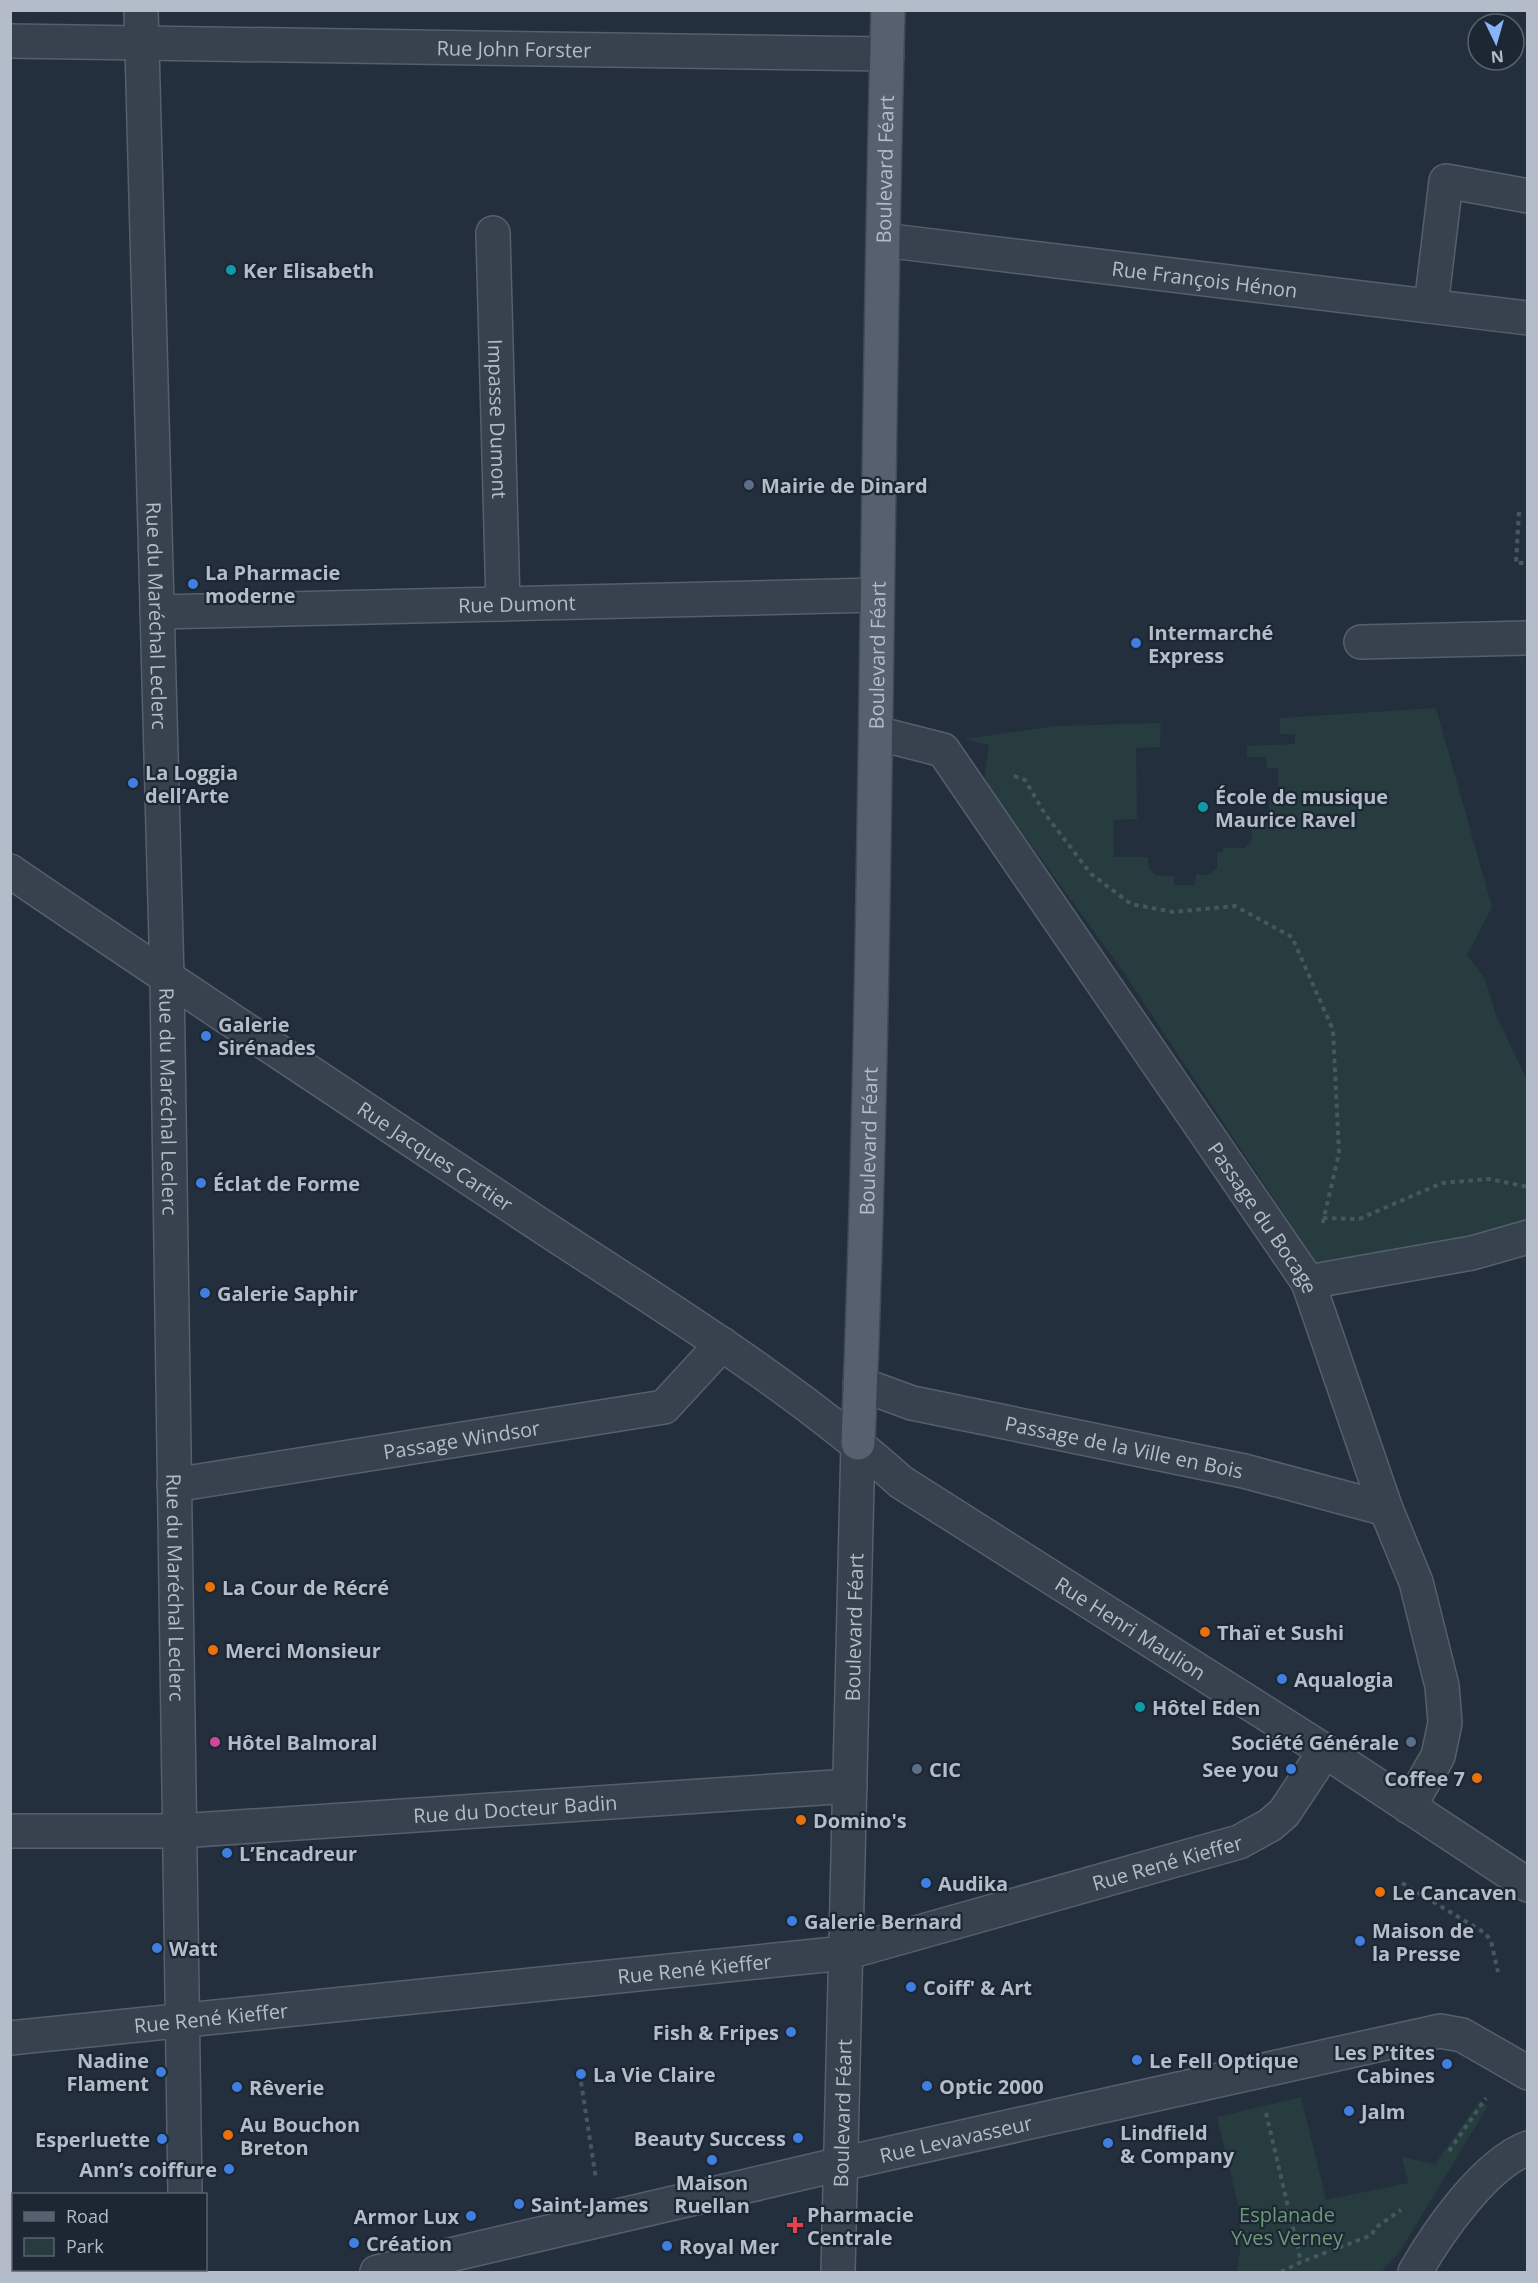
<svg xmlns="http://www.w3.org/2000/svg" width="1538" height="2283" font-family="'Open Sans',sans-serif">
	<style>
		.green { fill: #263c3f }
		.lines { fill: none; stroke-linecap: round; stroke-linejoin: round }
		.minor-casing { stroke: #565f6c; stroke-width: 36 }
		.major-casing { stroke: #414a57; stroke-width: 36 }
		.path { stroke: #44595c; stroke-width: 4; stroke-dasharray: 4.5 4.5; stroke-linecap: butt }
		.minor { stroke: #38414e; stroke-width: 33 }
		.major { stroke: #56606e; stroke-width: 33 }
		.culture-dot { fill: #0f9aa8; stroke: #1d2633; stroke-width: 2 }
		.service-dot { fill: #5c6f8a; stroke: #1d2633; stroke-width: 2 }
		.shop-dot { fill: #3f7fe0; stroke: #1d2633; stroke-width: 2 }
		.food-dot { fill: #e8710a; stroke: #1d2633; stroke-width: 2 }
		.hotel-dot { fill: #d1479c; stroke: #1d2633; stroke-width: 2 }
		.health-dot { fill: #e0444e; stroke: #1d2633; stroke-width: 2 }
		.labels { text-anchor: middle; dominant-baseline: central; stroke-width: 4.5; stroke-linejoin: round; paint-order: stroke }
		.street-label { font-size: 20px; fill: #b4bcc9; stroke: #1d2633 }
		.poi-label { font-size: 20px; font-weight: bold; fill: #b4bcc9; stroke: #1d2633; text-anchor: start }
		.park-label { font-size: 20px; fill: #6b9a76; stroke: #1d2633 }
	</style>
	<rect width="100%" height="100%" fill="#242f3e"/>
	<g class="green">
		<path d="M 1436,708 L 1492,907 L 1467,955 L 1485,979 L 1496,1015 L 1527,1080 L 1527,1229 L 1320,1268 L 1122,970 L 984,780 L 989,745 L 965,739 L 1057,726 L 1161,723 L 1160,747 L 1136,748 L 1137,819 L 1113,820 L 1114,857 L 1148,857 L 1149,869 L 1157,876 L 1174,876 L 1174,885 L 1195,885 L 1196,875 L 1209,875 L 1217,868 L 1217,853 L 1223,852 L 1223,848 L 1245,848 L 1252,840 L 1251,824 L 1259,824 L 1269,812 L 1269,801 L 1278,801 L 1278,768 L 1267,768 L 1266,757 L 1247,757 L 1247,746 L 1295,744 L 1295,734 L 1280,734 L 1280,718 Z"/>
		<path d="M 1301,2097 L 1326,2200 L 1408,2183 L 1402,2157 L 1435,2164 L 1480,2101 L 1488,2106 L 1400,2251 L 1381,2272 L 1237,2272 L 1241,2245 L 1239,2209 L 1217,2117 Z"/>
	</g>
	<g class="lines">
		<defs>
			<g id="minor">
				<path id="s1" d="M 141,10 L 167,978 L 185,2194"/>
				<path id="s2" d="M 10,41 L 887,54"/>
				<path id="s3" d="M 493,233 L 503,604"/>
				<path id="s4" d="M 883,240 L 1528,318"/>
				<path d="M 1431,306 L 1446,181 L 1528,196"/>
				<path id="s5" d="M 157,612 L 876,595"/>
				<path d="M 1361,642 L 1528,638"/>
				<path id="s6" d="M 876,733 L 943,750 L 1308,1282 L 1386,1509 L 1416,1582 L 1442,1686 L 1445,1723 L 1438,1756 L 1409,1807"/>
				<path id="s7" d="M 10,871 C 187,992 365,1109 543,1227 C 665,1307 792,1384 901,1482 L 1325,1751 L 1528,1885"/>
				<path d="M 1308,1282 L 1472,1253 L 1528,1237"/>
				<path id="s8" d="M 860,1384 L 912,1403 L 1244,1471 L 1386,1509"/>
				<path id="s9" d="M 174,1485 L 664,1407 L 722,1344"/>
				<path id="s10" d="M 10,1831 L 179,1831 L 850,1786"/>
				<path id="s11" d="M 10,2038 L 845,1953 L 1239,1842 L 1270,1825 L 1284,1813 L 1325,1751"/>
				<path d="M 187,2270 L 187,2272"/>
				<path id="s12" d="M 377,2272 L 841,2164 L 1440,2031 L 1462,2035 L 1528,2073"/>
				<path id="s13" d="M 838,2272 L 858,1443"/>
				<path d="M 1415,2272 C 1438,2232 1484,2165 1528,2148"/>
			</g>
			<g id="major">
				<path id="s14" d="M 858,1443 C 878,966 875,488 888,10"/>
			</g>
		</defs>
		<use href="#minor" class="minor-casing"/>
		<use href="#major" class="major-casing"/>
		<g class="path">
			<path d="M 1519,512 L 1516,563 L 1528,563"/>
			<path d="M 1014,776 L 1025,780 L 1045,814 L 1091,874 L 1131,904 L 1173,912 L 1235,906 L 1292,937 L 1333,1030 L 1339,1153 L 1322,1226"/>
			<path d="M 1323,1218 L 1359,1219 L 1442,1183 L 1489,1179 L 1528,1187"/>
			<path d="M 1402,1883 L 1485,1933 L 1491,1941 L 1498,1972"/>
			<path d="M 581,2082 L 596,2179"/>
			<path d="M 1266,2113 L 1301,2262"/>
			<path d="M 1449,2151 L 1486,2098"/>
			<path d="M 1281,2272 L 1301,2262 L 1372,2235 L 1375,2228 L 1401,2210"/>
		</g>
		<use href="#minor" class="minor"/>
		<use href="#major" class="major"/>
	</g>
	<g class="culture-dot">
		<circle cx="231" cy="270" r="6"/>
		<circle cx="1203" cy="807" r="6"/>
		<circle cx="1140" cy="1707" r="6"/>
	</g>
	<g class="service-dot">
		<circle cx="749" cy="485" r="6"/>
		<circle cx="1411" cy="1742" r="6"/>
		<circle cx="917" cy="1769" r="6"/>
	</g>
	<g class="shop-dot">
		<circle cx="193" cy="584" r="6"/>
		<circle cx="1136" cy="643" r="6"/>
		<circle cx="133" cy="783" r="6"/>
		<circle cx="206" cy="1036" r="6"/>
		<circle cx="201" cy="1183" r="6"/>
		<circle cx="205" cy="1293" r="6"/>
		<circle cx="1282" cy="1679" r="6"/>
		<circle cx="1291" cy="1769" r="6"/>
		<circle cx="227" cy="1853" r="6"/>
		<circle cx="926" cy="1883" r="6"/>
		<circle cx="792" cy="1921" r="6"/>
		<circle cx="1360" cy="1941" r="6"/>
		<circle cx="157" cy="1948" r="6"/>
		<circle cx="911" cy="1987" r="6"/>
		<circle cx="791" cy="2032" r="6"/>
		<circle cx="1137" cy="2060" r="6"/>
		<circle cx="1447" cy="2064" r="6"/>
		<circle cx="161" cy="2072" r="6"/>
		<circle cx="581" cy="2074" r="6"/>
		<circle cx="927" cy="2086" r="6"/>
		<circle cx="237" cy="2087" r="6"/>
		<circle cx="1349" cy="2111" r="6"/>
		<circle cx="798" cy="2138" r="6"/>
		<circle cx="162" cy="2139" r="6"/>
		<circle cx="1108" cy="2143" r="6"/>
		<circle cx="712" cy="2160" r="6"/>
		<circle cx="229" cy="2169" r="6"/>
		<circle cx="519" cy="2204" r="6"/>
		<circle cx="471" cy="2216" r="6"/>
		<circle cx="354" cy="2243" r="6"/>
		<circle cx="667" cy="2246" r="6"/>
	</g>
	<g class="food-dot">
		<circle cx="210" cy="1587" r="6"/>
		<circle cx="1205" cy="1632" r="6"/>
		<circle cx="213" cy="1650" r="6"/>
		<circle cx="1477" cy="1778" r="6"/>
		<circle cx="801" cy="1820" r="6"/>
		<circle cx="1380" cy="1892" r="6"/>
		<circle cx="228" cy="2135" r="6"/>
	</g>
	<circle class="hotel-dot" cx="215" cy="1742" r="6"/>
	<path class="health-dot" d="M792 2216h6v6h6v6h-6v6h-6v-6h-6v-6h6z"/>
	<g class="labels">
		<g class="street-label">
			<text stroke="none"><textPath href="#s2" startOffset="504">Rue John Forster</textPath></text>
			<text stroke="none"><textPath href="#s14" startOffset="1274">Boulevard Féart</textPath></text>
			<text stroke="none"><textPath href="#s4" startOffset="324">Rue François Hénon</textPath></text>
			<text stroke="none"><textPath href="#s3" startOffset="186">Impasse Dumont</textPath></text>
			<text stroke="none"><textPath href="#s5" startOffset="360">Rue Dumont</textPath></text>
			<text stroke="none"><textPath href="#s1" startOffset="606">Rue du Maréchal Leclerc</textPath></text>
			<text stroke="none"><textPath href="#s14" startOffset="788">Boulevard Féart</textPath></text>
			<text stroke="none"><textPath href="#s1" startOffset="1092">Rue du Maréchal Leclerc</textPath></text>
			<text stroke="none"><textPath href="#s14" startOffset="302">Boulevard Féart</textPath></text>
			<text stroke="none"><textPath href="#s7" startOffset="512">Rue Jacques Cartier</textPath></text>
			<text stroke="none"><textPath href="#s6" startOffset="636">Passage du Bocage</textPath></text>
			<text stroke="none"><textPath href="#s9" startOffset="291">Passage Windsor</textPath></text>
			<text stroke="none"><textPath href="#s8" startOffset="272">Passage de la Ville en Bois</textPath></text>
			<text stroke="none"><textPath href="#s1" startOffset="1578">Rue du Maréchal Leclerc</textPath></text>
			<text stroke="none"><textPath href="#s13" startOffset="645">Boulevard Féart</textPath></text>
			<text stroke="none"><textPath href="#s7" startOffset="1353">Rue Henri Maulion</textPath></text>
			<text stroke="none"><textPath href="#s10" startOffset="506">Rue du Docteur Badin</textPath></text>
			<text stroke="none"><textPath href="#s11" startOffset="1174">Rue René Kieffer</textPath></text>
			<text stroke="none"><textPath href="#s11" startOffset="688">Rue René Kieffer</textPath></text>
			<text stroke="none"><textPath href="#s11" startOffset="202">Rue René Kieffer</textPath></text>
			<text stroke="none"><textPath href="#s13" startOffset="159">Boulevard Féart</textPath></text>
			<text stroke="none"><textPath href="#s12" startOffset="594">Rue Levavasseur</textPath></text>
		</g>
		<g class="poi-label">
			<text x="243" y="270">Ker Elisabeth</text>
			<text x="761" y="485">Mairie de Dinard</text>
			<text x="205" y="572">La Pharmacie<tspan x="205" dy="23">moderne</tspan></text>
			<text x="1148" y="632">Intermarché<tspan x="1148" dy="23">Express</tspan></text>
			<text x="145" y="772">La Loggia<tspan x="145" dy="23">dell’Arte</tspan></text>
			<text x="1215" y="796">École de musique<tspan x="1215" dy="23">Maurice Ravel</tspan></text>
			<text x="218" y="1024">Galerie<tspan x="218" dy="23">Sirénades</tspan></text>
			<text x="213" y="1183">Éclat de Forme</text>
			<text x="217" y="1293">Galerie Saphir</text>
			<text x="222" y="1587">La Cour de Récré</text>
			<text x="1217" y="1632">Thaï et Sushi</text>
			<text x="225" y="1650">Merci Monsieur</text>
			<text x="1294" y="1679">Aqualogia</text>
			<text x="1152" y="1707">Hôtel Eden</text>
			<text x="227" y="1742">Hôtel Balmoral</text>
			<text x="1399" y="1742" text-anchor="end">Société Générale</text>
			<text x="929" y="1769">CIC</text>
			<text x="1279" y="1769" text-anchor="end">See you</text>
			<text x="1465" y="1778" text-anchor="end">Coffee 7</text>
			<text x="813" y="1820">Domino's</text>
			<text x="239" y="1853">L’Encadreur</text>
			<text x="938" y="1883">Audika</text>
			<text x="1392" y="1892">Le Cancaven</text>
			<text x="804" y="1921">Galerie Bernard</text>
			<text x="1372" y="1930">Maison de<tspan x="1372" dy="23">la Presse</tspan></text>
			<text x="169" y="1948">Watt</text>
			<text x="923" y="1987">Coiff' &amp; Art</text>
			<text x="779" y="2032" text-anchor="end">Fish &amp; Fripes</text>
			<text x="1435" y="2052" text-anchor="end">Les P'tites<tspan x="1435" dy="23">Cabines</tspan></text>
			<text x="149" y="2060" text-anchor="end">Nadine<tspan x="149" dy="23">Flament</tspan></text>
			<text x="1149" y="2060">Le Fell Optique</text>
			<text x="593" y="2074">La Vie Claire</text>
			<text x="939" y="2086">Optic 2000</text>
			<text x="249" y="2087">Rêverie</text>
			<text x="1361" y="2111">Jalm</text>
			<text x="240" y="2124">Au Bouchon<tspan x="240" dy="23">Breton</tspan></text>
			<text x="1120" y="2132">Lindfield<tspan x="1120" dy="23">&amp; Company</tspan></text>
			<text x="786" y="2138" text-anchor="end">Beauty Success</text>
			<text x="150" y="2139" text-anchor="end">Esperluette</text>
			<text x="217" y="2169" text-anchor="end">Ann’s coiffure</text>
			<text x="712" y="2182" text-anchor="middle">Maison<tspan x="712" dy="23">Ruellan</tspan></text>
			<text x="531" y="2204">Saint-James</text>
			<text x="807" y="2214">Pharmacie<tspan x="807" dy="23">Centrale</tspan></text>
			<text x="459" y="2216" text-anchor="end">Armor Lux</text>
			<text x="366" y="2243">Création</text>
			<text x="679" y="2246">Royal Mer</text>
		</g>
		<g class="park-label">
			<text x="1287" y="2214">Esplanade<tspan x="1287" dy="23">Yves Verney</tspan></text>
		</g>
	</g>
	<rect width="1538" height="2283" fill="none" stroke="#b4bcc9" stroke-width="24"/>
	<rect x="12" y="2193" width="195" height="78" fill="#1d2633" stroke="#59626f" stroke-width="1.5"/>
	<rect x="24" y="2212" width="30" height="9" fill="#56606e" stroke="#59626f" stroke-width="1.5"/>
	<text x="66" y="2223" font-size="18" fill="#b4bcc9">Road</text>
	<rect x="24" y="2238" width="30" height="18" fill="#263c3f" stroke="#59626f" stroke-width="1.5"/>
	<text x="66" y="2253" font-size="18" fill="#b4bcc9">Park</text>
	<g transform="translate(1496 42) rotate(175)"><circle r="28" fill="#1d2633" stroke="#59626f" stroke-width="1.5"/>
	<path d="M0-4.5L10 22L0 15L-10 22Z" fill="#8ab4f8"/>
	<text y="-9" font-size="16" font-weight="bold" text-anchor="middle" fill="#b4bcc9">N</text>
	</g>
</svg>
